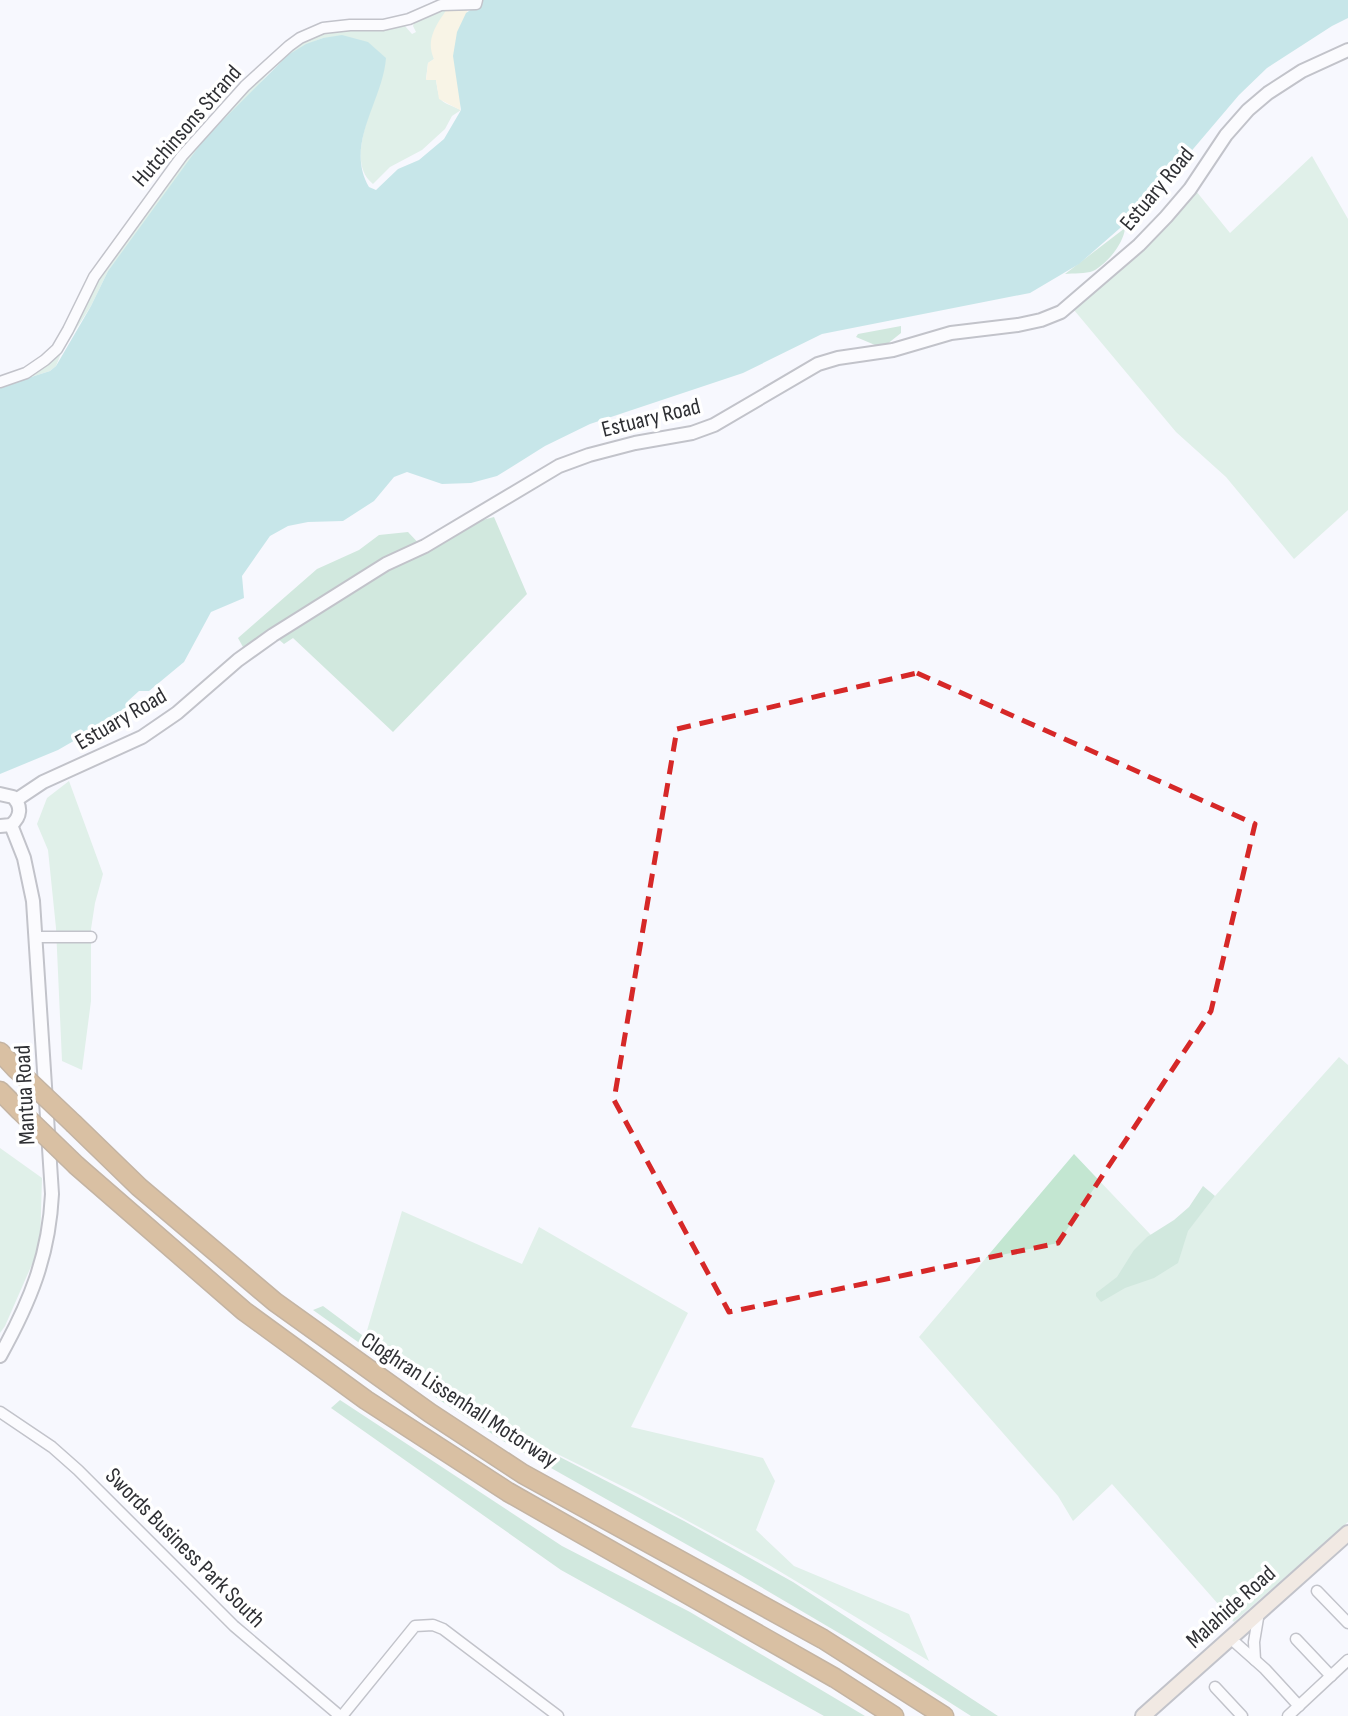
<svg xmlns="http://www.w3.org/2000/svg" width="1348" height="1716" font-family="'Sofia Sans Condensed',sans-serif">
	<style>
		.green { fill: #c3e6d1 }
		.forest { fill: #a2d5b8 }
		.sand { fill: #f9efc9 }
		.water { fill: #8dd1d0 }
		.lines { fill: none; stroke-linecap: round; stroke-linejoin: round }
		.minor-casing { stroke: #81848d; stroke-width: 13 }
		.tertiary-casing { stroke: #81848d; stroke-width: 16 }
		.secondary-casing { stroke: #81848d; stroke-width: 18 }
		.motorway-casing { stroke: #856235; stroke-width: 21 }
		.minor { stroke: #fff; stroke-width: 10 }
		.tertiary { stroke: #fff; stroke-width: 12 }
		.secondary { stroke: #e8d8c3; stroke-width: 14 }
		.motorway { stroke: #b47d36; stroke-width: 18 }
		.motorway-bridge-casing { stroke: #856235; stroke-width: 21; stroke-linecap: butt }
		.motorway-bridge { stroke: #b47d36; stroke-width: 18 }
		.marked { fill: none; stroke: #d62828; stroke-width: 5; stroke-dasharray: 14 9; stroke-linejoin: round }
		.labels { text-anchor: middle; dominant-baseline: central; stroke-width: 7; stroke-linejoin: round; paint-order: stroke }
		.street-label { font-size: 23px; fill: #2f3034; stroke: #fff }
	</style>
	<rect width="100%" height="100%" fill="#f7f8fe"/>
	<g class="green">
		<path d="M 437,9 L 447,9 L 431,44 L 434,59 L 428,63 L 426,79 L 436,80 C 440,104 439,100 461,110 L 452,116 L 445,129 L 422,150 L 390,167 L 373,184 C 350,166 365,128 372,104 L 323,38 C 300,46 285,58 267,75 L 149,217 L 108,271 L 91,306 L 62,351 L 56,366 L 50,371 L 0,387 L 0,382 L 45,360 L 94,277 L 216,117 L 300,38 L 350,25 L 353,30 L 389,29 L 405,26 L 412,34 L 416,32 L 413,26 L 415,20 Z"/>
		<path d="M 1312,156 L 1348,219 L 1348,510 L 1294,559 L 1226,477 L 1176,432 L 1074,310 L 1154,239 L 1196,191 L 1230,233 Z"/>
		<path d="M 69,781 L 103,874 L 95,903 L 91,929 L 91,1001 L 82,1070 L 62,1061 L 56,928 L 48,850 L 37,824 L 47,798 Z"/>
		<path d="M 1339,1057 L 1348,1065 L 1348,1522 L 1234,1622 L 1112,1484 L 1073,1521 L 1058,1496 L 919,1337 L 1074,1154 L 1169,1254 L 1215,1196 Z"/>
		<path d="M 0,1148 L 42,1178 L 40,1246 L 5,1326 L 0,1333 Z"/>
		<path d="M 402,1211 L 522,1264 L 539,1227 L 688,1313 L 631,1427 L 763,1458 L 775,1481 L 756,1530 L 794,1566 L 909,1614 L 929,1661 L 769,1565 L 638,1494 L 511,1431 L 366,1334 Z"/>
	</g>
	<g class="forest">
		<path d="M 1125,228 C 1124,243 1107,264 1093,271 C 1086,274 1073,273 1065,274 Z"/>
		<path d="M 901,326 L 901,333 L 886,345 L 875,345 L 856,337 L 858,334 Z"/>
		<path d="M 494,517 L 527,594 L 393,732 L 293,638 L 284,644 L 270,632 L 243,647 L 238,638 L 317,569 L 359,550 L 379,535 L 408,532 L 425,550 L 475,522 Z"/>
		<path d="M 1203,1186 L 1215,1196 L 1188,1231 L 1178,1263 L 1154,1278 L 1125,1288 L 1101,1302 L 1096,1296 L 1096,1293 L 1117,1277 L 1134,1250 L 1147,1237 L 1174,1220 L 1189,1207 Z"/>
		<path d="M 323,1306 L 362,1335 L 496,1424 L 684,1521 L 793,1582 L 998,1716 L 971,1716 L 861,1646 L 732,1570 L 503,1441 L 441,1401 L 313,1310 Z"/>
		<path d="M 340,1400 L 562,1546 L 690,1612 L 865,1716 L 824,1716 L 561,1570 L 331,1408 Z"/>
	</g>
	<path class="sand" d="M 468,8 L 467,13 L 460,110 L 439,99 L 436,80 L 426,80 L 428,63 L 434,59 C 425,39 437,24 447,9 Z"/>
	<path class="water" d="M 476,0 L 1348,0 L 1348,18 L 1332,26 L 1267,68 L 1239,95 L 1143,208 L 1079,264 L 1030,293 L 822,334 L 743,373 L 590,424 L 545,446 L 497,476 L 471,483 L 442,484 L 407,472 L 394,477 L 374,501 L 343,521 L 308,522 L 288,526 L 270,536 L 242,576 L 244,598 L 211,612 L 184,662 L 149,691 L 139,691 L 128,701 L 124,712 L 58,750 L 0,774 L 0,387 L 50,371 L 56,366 L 91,306 L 108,271 L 205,138 L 288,55 L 306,44 L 323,38 L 342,35 L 368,42 L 386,58 C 383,101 344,144 369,187 L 376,190 L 398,169 L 419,160 L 444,139 L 461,110 L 453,56 L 457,32 L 466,13 L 478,5 Z"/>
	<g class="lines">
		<defs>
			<g id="minor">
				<path d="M 0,382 L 26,373 L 45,360 L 57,349 L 68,330 L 94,277 L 182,156 L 245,86 L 289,46 L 300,38 L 323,28 L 350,25 L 383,25 L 409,19 L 441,5 L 476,4 L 477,0"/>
				<path d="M 36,937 L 91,937"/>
				<path d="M 0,1412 L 52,1447 L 78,1470 L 234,1626 L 340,1716"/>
				<path d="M 1317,1591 L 1348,1623"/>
				<path d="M 1230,1638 L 1265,1669 L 1299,1706"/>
				<path d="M 1296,1639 L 1331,1676"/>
				<path d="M 1255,1660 L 1254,1642 L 1259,1612"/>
				<path d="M 1215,1687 L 1242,1716"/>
				<path d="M 342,1716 L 415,1626 L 433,1625 L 443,1629 L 558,1716"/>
				<path d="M 1288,1716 L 1348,1660"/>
			</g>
			<g id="tertiary">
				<path d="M 0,794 L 13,797 C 22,806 21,817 11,825 L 0,826"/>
				<path d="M 16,800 L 43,782 L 142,737 L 177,713 L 238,660 L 273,635 L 386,564 L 425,546 L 559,466 L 589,455 L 635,443 L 692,433 L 714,425 L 818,364 L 838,358 L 893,350 L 951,333 L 1018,325 L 1041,320 L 1061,312 L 1139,245 L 1166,217 L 1190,189 L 1226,135 L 1248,110 L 1268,93 L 1302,71 L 1348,50"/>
				<path d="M 0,1356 C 30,1302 49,1256 52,1194 L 33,901 L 24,858 L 11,825"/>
			</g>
			<path id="secondary" d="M 1143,1716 L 1348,1533"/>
			<g id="motorway">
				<path d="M 0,1052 L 16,1069"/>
				<path d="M 0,1091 L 19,1110"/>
				<path d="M 74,1124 L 139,1187 L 275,1302 L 430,1413 L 523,1474 L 823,1639 L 944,1716"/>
				<path d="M 77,1166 L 244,1311 L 366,1400 L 508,1492 L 835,1678 L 894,1716"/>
			</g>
		</defs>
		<use href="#minor" class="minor-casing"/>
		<use href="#tertiary" class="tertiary-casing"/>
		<use href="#secondary" class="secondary-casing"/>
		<use href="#motorway" class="motorway-casing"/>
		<use href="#minor" class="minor"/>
		<use href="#tertiary" class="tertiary"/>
		<use href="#secondary" class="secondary"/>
		<use href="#motorway" class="motorway"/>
		<defs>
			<g id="motorway-bridge">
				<path d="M 16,1069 L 74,1124"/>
				<path d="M 19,1110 L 77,1166"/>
			</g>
		</defs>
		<use href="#motorway-bridge" class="motorway-bridge-casing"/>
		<use href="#motorway-bridge" class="motorway-bridge"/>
	</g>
	<path d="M0 0H1348V1716H0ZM 917,673 L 1255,824 L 1211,1011 L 1058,1243 L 729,1312 L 614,1100 L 677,729 Z" fill="#f7f8fe" fill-opacity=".55" fill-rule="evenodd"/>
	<path class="marked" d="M 917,673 L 1255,824 L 1211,1011 L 1058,1243 L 729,1312 L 614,1100 L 677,729 Z"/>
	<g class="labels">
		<g class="street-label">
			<text transform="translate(187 126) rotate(-49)">Hutchinsons Strand</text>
			<text transform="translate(1157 189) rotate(-50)">Estuary Road</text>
			<text transform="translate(651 418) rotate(-14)">Estuary Road</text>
			<text transform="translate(121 719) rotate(-30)">Estuary Road</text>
			<text transform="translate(25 1095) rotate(-93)">Mantua Road</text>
			<text transform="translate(459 1400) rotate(33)">Cloghran Lissenhall Motorway</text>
			<text transform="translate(185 1548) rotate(45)">Swords Business Park South</text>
			<text transform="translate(1231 1607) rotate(-42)">Malahide Road</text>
		</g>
	</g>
</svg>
